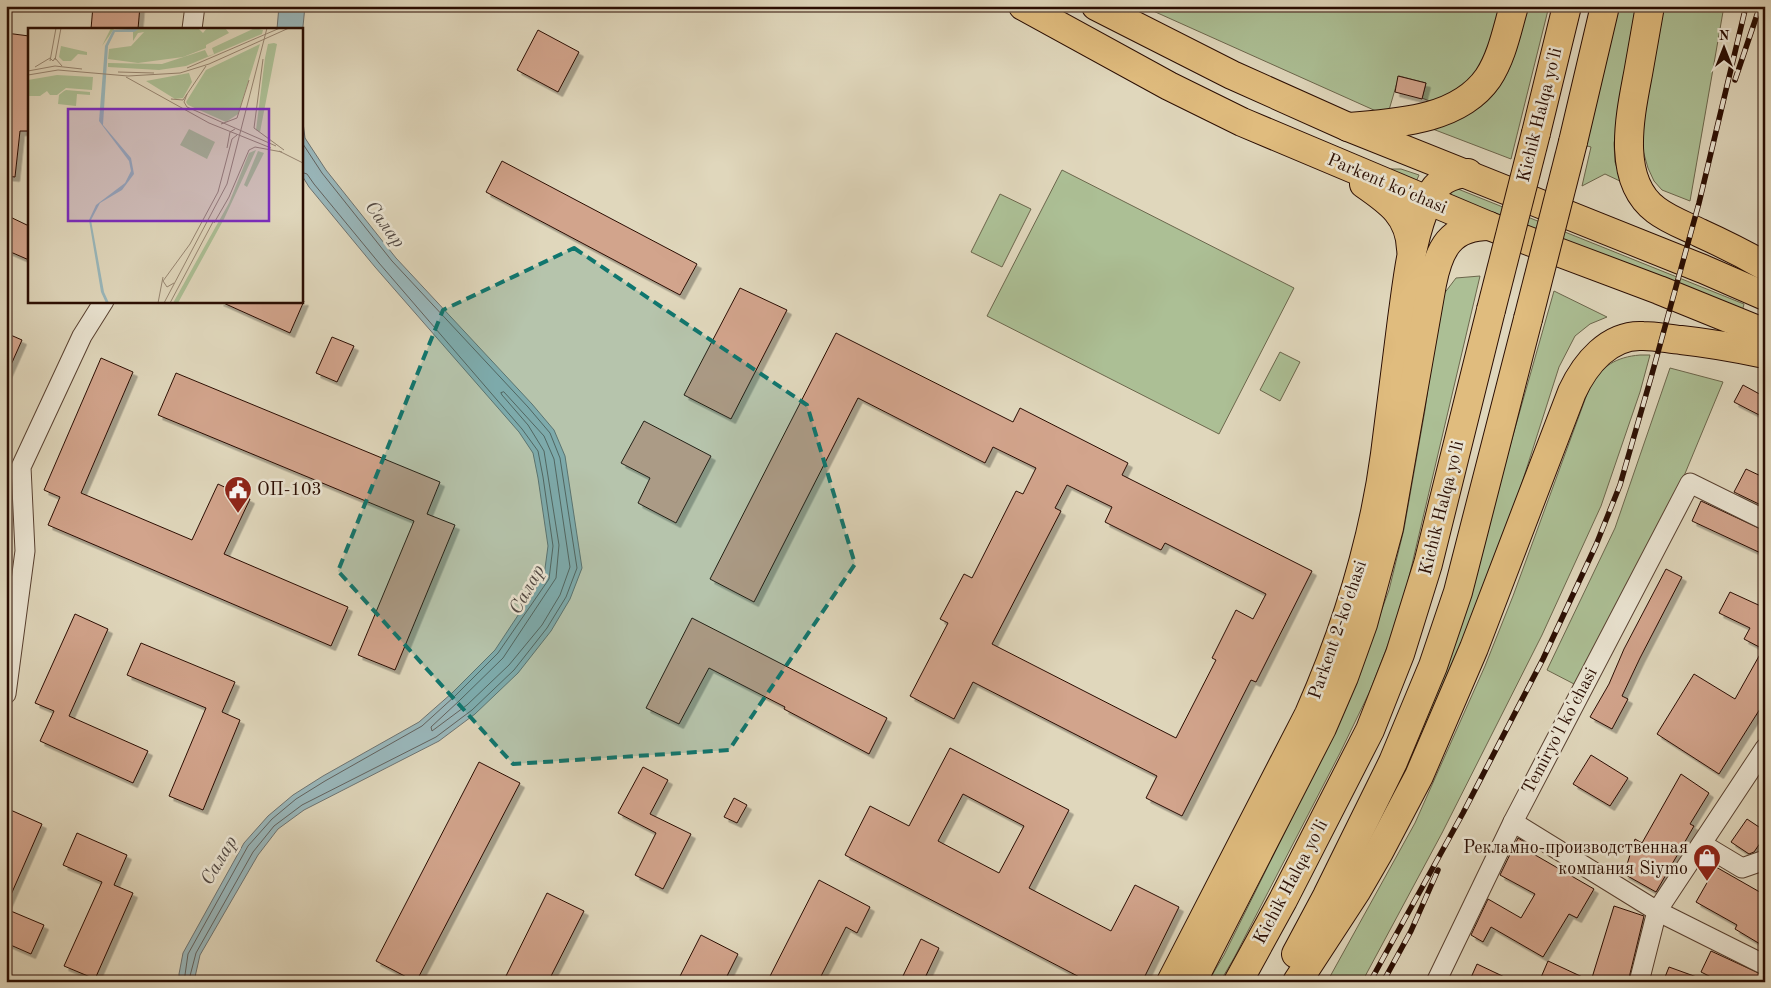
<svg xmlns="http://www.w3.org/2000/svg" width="1771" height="988" font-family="'Old Standard TT',serif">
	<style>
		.green { fill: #acbf95; stroke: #6b664c }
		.water { fill: #99b7bb; stroke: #6d7371 }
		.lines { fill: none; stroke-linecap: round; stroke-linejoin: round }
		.shore { stroke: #62625e; stroke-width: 1 }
		.building { fill: #d2a48c; stroke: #2a0d02; fill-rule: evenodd; filter: url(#shadow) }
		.minor-casing { stroke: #584030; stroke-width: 21 }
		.primary-casing { stroke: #2a0d02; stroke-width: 30 }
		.trunk-casing { stroke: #2a0d02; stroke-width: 30 }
		.minor { stroke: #ebe5d3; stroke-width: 19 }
		.primary { stroke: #e0bc7e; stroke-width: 28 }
		.trunk { stroke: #e0bc7e; stroke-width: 28 }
		.rail-casing { stroke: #2a0d02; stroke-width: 5.5 }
		.rail { stroke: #ebe5d3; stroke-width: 4; stroke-dasharray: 11; stroke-linecap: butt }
		.trunk-bridge-casing { stroke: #2a0d02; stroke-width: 30; stroke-linecap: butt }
		.trunk-bridge { stroke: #e0bc7e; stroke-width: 28 }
		.marked { fill: #0f766e; fill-opacity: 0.2; stroke: #0f766e; stroke-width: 4; stroke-dasharray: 10 6; stroke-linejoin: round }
		.labels { text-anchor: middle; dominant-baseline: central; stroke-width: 5; stroke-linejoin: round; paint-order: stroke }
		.street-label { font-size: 18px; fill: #2a0d02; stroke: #ebe5d3 }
		.poi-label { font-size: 18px; fill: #2a0d02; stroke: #ebe5d3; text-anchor: start }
		.water-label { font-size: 19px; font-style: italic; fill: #514843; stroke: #ebe5d3 }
		.inset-road { fill: none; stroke: #978672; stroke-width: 1 }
		.view { fill: #7b2cbf; fill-opacity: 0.15; stroke: #7b2cbf; stroke-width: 2.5 }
		.inset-edge { fill: none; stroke: #2a0d02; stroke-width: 2.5 }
	</style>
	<defs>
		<filter id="shadow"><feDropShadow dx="4.5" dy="4.5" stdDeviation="0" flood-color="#0004"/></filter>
	</defs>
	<rect width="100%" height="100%" fill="#e0d7bc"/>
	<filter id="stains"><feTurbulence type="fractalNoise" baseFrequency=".004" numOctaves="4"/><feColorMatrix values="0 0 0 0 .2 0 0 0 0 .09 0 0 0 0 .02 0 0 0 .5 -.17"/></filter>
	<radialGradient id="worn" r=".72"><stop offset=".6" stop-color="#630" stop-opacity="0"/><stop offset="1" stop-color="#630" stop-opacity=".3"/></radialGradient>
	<g class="green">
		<path d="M 1142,6 L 1502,6 L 1491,45 L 1475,82 L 1432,102 L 1422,98 L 1426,83 L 1399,76 L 1389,110 L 1376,111 Z"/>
		<path d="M 1528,6 L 1549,6 L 1511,159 L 1430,128 C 1446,122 1466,117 1480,107 C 1511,85 1519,40 1528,6 Z"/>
		<path d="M 1616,6 L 1640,6 L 1614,143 L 1615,162 L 1622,182 L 1605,174 L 1582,186 L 1591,147 L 1580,144 Z"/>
		<path d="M 1663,6 L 1724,6 L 1690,201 L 1662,190 L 1654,181 L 1648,168 L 1642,147 L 1642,124 Z"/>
		<path d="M 1391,169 L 1401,169 L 1419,175 L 1416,182 L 1399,176 Z"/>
		<path d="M 1062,170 L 1294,288 L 1219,434 L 987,316 Z"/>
		<path d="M 1453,187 L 1744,304 L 1742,312 L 1450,196 Z"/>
		<path d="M 1000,194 L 1031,209 L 1002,267 L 971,252 Z"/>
		<path d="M 1480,276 L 1401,611 L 1370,691 L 1340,753 L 1234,958 L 1220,982 L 1208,982 L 1224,955 L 1328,745 L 1368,647 L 1389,590 L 1404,529 L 1425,410 L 1440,299 L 1456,278 Z"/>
		<path d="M 1554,291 L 1607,317 L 1590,324 L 1575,336 L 1559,367 L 1504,539 L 1456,661 L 1387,808 L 1450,657 Z"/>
		<path d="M 1280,352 L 1300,362 L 1280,401 L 1260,390 Z"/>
		<path d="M 1640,355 L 1650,355 L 1640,392 L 1601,506 L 1542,635 L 1442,833 L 1362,982 L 1327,982 L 1415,823 L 1485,666 L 1513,596 L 1590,386 C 1602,366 1616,357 1640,355 Z"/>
		<path d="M 1670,368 L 1723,382 L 1679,488 L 1576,685 L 1547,670 L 1615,528 Z"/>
	</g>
	<g class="water">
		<path d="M 279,6 L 305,6 L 301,47 L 301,29 L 277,29 Z"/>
		<path d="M 301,107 L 305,138 L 326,170 L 396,258 L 532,404 L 554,430 L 565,456 L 582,568 L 570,599 L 551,631 L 518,673 L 475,714 L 439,741 L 304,810 L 278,829 L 258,855 L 200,955 L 195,977 L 196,982 L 179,982 L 179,974 L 183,953 L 244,843 L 268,816 L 293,795 L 323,776 L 419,722 L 452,693 L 495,650 L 544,576 L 548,546 L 538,478 L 533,453 L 519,432 L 375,267 L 309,187 L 301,174 Z"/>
	</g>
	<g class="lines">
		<g class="shore">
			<path d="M 504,392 L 544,436 L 554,459 L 570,567 L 560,595 L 542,625 L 509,665 L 467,705 L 432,731 L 431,727 L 459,701 L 503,658 L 556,578 L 559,545 L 544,451 L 528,425 L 502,395 L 501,393 Z"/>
			<path d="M 184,982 L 188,954 L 248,846 L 272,819 L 296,799 L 325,781 L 422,726 L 455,696 L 498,653 L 549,579 L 553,546 L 543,477 L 538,451 L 522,429 L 379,263 L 314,184 L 307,174 L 301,172"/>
			<path d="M 191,982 L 190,976 L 196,953 L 253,852 L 274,826 L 302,805 L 436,737 L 472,710 L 514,670 L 547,628 L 566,597 L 577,568 L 560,458 L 550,433 L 528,407 L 392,261 L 322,173 L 301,141"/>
		</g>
	</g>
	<g class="building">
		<path d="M 93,6 L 140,6 L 138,29 L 91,29 Z"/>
		<path d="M 538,30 L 579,52 L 558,92 L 517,70 Z"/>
		<path d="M 6,33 L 29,36 L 29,131 L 20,131 L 15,177 L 6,176 Z"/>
		<path d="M 1398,76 L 1426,83 L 1422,99 L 1395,92 Z"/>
		<path d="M 502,161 L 697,264 L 680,295 L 486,192 Z"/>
		<path d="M 6,215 L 29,226 L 29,260 L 6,250 Z"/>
		<path d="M 740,288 L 787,310 L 731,419 L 684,395 Z"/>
		<path d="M 219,301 L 304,301 L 290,333 Z"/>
		<path d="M 6,333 L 22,340 L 6,376 Z"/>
		<path d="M 836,333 L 1013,422 L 1020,408 L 1128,463 L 1122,475 L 1312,571 L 1256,682 L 1251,680 L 1182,816 L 1146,798 L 1157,776 L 973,682 L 954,719 L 910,696 L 948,623 L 940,619 L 964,574 L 972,578 L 1016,491 L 1023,494 L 1036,468 L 993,447 L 985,463 L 858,398 L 754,602 L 710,579 ZM 1067,485 L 1112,507 L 1105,522 L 1161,550 L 1165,543 L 1266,594 L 1253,619 L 1236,610 L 1212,658 L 1216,660 L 1176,738 L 992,644 L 1061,511 L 1055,508 Z"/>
		<path d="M 332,337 L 354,346 L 337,382 L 316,373 Z"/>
		<path d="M 101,358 L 133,372 L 81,493 L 192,540 L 218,484 L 250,499 L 224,554 L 348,607 L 331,646 L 48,525 L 60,497 L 44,490 Z"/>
		<path d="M 176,373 L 440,482 L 427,514 L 455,525 L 395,670 L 358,655 L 414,521 L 158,415 Z"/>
		<path d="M 1743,385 L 1765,397 L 1765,418 L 1734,402 Z"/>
		<path d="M 644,421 L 711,456 L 676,523 L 638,503 L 650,478 L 621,463 Z"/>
		<path d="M 1746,469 L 1765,478 L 1765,507 L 1734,492 Z"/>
		<path d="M 1701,501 L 1765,531 L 1765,555 L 1692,521 Z"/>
		<path d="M 1666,569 L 1682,577 L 1640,658 L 1622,696 L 1628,699 L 1612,729 L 1590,717 L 1609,684 L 1624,649 Z"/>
		<path d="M 1730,592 L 1765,608 L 1765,701 L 1719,774 L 1657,734 L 1694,674 L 1735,699 L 1763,649 L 1744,639 L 1750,628 L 1719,613 Z"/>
		<path d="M 75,614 L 108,629 L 69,716 L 148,751 L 133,783 L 40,741 L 54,711 L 35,703 Z"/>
		<path d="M 692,618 L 887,718 L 869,754 L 784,709 L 785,707 L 709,668 L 679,724 L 646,708 Z"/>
		<path d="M 141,643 L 235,682 L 222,712 L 240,720 L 203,810 L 169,796 L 206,708 L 127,675 Z"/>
		<path d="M 950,748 L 1069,810 L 1029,888 L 1111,931 L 1135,885 L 1179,907 L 1142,982 L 1089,982 L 845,855 L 870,806 L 909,826 ZM 963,794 L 1024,826 L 999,873 L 938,841 Z"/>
		<path d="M 1591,755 L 1628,778 L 1610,806 L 1573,784 Z"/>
		<path d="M 479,762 L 520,783 L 416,982 L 376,961 Z"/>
		<path d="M 643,767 L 668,780 L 650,814 L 691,834 L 663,889 L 635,875 L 656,833 L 618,813 Z"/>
		<path d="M 1681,774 L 1709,793 L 1690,824 L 1694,826 L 1656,892 L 1624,874 L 1635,839 L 1642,843 Z"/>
		<path d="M 734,798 L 747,805 L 737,823 L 724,817 Z"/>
		<path d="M 6,808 L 42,824 L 6,906 Z"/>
		<path d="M 1747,819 L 1765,831 L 1765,836 L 1754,852 L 1749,854 L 1731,842 Z"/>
		<path d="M 77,833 L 127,855 L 114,885 L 133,893 L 95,979 L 64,966 L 102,882 L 63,865 Z"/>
		<path d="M 1518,838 L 1533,847 L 1530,852 L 1594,889 L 1577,918 L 1569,914 L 1543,957 L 1491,927 L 1483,942 L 1471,935 L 1488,899 L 1521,918 L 1535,894 L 1500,875 Z"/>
		<path d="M 1716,867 L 1765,895 L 1765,936 L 1760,944 L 1735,929 L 1737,925 L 1696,902 Z"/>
		<path d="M 819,880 L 870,907 L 857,933 L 846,927 L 818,982 L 767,982 Z"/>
		<path d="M 547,893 L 584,911 L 548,982 L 503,982 Z"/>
		<path d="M 1614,906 L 1644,916 L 1628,982 L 1539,982 L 1548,961 L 1591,981 Z"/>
		<path d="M 6,909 L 44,925 L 31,954 L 6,943 Z"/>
		<path d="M 701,935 L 738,954 L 724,982 L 677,982 Z"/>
		<path d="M 921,939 L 939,948 L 923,982 L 900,982 Z"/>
		<path d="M 1711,951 L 1765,976 L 1765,982 L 1721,982 L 1701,972 Z"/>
		<path d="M 1477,964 L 1515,982 L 1469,982 Z"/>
		<path d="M 1669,967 L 1705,980 L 1705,982 L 1663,982 Z"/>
	</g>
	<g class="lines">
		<defs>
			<g id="minor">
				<path d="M 192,29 L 195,6"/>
				<path d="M 6,694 L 25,551 L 21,467 L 82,336 L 104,301"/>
				<path d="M 1513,822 L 1657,911 L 1765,965"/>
				<path d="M 1702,844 L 1742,868 L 1765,860"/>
				<path d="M 1436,982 L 1513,822 L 1690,483 L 1765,520"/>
				<path d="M 1639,982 L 1657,911 L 1765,748"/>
			</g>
			<g id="primary">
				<path d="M 1023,6 L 1169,86 L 1242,122 L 1489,226 L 1659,290 L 1765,333"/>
				<path d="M 1096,6 L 1232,75 L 1348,127 L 1703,269 L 1765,296"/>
				<path d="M 1364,184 C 1390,202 1410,216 1411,249"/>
				<path d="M 1171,982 L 1309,714 C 1345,632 1373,544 1385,454 C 1391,409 1396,364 1402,319 C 1408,277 1411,238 1429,198 C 1436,182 1450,174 1468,173"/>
			</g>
			<g id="trunk">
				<path d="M 1650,6 C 1646,29 1642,51 1638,74 C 1630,116 1616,180 1656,210 C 1669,220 1686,226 1700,233 C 1722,243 1744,254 1765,266"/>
				<path d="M 1348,127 C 1395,123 1458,121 1488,78 C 1502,57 1507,30 1514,6"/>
				<path d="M 1536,133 L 1567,6"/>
				<path d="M 1573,142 L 1605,6"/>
				<path d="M 1296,954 L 1327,896 L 1393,762 L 1433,666 L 1458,592 L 1528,319"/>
				<path d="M 1192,982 L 1322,728 L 1344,677 L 1363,624 L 1389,528 L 1432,284 C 1439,249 1450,226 1489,226"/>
				<path d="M 1238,982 L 1283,900 L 1370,730 L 1400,654 L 1428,564 L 1491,310"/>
				<path d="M 1297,982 L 1357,890 L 1379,852 L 1419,776 L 1474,648 L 1572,392 C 1585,364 1609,334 1643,336 C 1656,336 1669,339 1681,340 C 1709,343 1737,348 1765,354"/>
			</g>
		</defs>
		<use href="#minor" class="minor-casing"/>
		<use href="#primary" class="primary-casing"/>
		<use href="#trunk" class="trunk-casing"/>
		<use href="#minor" class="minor"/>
		<use href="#primary" class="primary"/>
		<use href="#trunk" class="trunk"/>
		<defs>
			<g id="rail">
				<path d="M 1735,80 L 1760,6"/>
				<path d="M 1370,982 L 1463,813 L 1543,659 L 1596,545 L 1620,485 L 1652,374 L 1699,203 L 1746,6"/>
				<path d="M 1383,982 L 1411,931 L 1438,870"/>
			</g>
		</defs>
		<use href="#rail" class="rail-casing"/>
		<use href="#rail" class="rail"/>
		<defs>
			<g id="trunk-bridge">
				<path d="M 1491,310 L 1536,133"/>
				<path d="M 1528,319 L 1573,142"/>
			</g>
		</defs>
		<use href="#trunk-bridge" class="trunk-bridge-casing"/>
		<use href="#trunk-bridge" class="trunk-bridge"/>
	</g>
	<path class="marked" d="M 574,248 L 807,405 L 855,564 L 729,750 L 513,764 L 338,571 L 443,310 Z"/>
	<defs>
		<symbol id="civic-pin" viewBox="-11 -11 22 30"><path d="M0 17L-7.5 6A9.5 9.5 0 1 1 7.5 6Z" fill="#8f2418" stroke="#ebe5d3"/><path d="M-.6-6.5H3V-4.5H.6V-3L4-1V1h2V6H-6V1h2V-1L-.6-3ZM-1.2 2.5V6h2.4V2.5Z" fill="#fff"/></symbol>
		<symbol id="shop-pin" viewBox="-11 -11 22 30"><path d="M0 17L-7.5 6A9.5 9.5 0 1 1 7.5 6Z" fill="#8f2418" stroke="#ebe5d3"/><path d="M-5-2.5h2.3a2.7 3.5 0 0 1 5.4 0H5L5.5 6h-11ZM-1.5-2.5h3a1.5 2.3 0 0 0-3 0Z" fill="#fff"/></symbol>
	</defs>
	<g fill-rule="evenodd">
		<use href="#civic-pin" x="222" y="474" width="32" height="43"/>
		<use href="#shop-pin" x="1691" y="842" width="32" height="43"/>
	</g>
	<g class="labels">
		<g class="street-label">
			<text transform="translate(1540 115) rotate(-76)">Kichik Halqa yo'li</text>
			<text transform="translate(1387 184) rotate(23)">Parkent ko'chasi</text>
			<text transform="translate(1442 508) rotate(-76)">Kichik Halqa yo'li</text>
			<text transform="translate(1338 630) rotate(-71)">Parkent 2-ko'chasi</text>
			<text transform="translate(1560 731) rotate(-62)">Temiryo'l ko'chasi</text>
			<text transform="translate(1291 882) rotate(-62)">Kichik Halqa yo'li</text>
		</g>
		<g class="poi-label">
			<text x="257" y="490">ОП-103</text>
			<text x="1688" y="848" text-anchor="end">Рекламно-производственная<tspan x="1688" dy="21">компания Siymo</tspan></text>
		</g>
		<g class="water-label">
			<text transform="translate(384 225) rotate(53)">Салар</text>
			<text transform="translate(528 590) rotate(-61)">Салар</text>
			<text transform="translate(220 861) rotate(-59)">Салар</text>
		</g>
	</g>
	<g transform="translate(28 28)">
		<rect width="275" height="275" fill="#e0d7bc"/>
		<path d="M 83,0 L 170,0 L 175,5 L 179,0 L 197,0 L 201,5 L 178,17 L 178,20 L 155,29 L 110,35 L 80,31 L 81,21 L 103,18 L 116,4 L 110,5 L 105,13 L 105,1 L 86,1 L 74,18 ZM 227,0 L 235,2 L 234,6 L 158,38 L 131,42 L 80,39 L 80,35 L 134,36 L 177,22 L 180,28 L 186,26 L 184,20 ZM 246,15 L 249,16 L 232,104 L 228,102 L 237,30 L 240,16 ZM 232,16 L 210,86 L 198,94 L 160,77 L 158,74 L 178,42 ZM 33,18 L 59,24 L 59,27 L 50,26 L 43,33 L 35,33 L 31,29 ZM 161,45 L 164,54 L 155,70 L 147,71 L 118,53 ZM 29,47 L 65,49 L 64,62 L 38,60 L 29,67 L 22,67 L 19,63 L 12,68 L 0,68 L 0,52 ZM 36,63 L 38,62 L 62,64 L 62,67 L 49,66 L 48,78 L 30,76 L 31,67 ZM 161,101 L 187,114 L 179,131 L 152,117 ZM 228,122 L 196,191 L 150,275 L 145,275 L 201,175 L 221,125 ZM 230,123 L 236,125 L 219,159 L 216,157 Z" fill="#acbf95"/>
		<path d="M 113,0 L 106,4 L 87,4 L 80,18 L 75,97 L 103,130 L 106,146 L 94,162 L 72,175 L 63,192 L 76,264 L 81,275 L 78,275 L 73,264 L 61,192 L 68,177 L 97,155 L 103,143 L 101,133 L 71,93 L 77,18 L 85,2 Z" fill="#99b7bb"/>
		<path class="inset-road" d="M 235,31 L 226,100 L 256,122M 27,32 L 33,0M 22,33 L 28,0M 7,39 L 22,30 L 25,33 L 27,30 L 34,38M 159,40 L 252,0M 0,43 L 27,38 L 54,41M 90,44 L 126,45M 0,47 L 30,42 L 100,48 L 152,45 L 181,36 L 261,0M 98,49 L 181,95 L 243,120M 159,66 L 156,74 L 159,79 L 248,118M 143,71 L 155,72 L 178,38M 193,96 L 209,90 L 221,52M 199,120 L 202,104 L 207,101M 251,123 L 275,135M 186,195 L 201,169 L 221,122 L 227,119 L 254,124M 146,255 L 139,259 L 135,253 L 162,216 L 190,164 L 204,111 L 209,107M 130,275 L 135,249M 136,275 L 199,156 L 239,0M 142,275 L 186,192"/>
		<path class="view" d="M 40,81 L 241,81 L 241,193 L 40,193 Z"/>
		<rect width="275" height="275" class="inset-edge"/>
	</g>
	<rect width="1771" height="988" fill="none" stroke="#e0d7bc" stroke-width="25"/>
	<rect x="8" y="8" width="1756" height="973" fill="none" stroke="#2a0d02" stroke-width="2.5"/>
	<rect x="12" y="12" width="1746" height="963" fill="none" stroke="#2a0d02"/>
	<g transform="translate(1724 48)" stroke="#ebe5d3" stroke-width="4" paint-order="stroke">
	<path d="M0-4L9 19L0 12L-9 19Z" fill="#2a0d02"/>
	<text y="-8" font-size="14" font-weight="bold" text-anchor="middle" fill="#2a0d02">N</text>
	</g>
	<rect width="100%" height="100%" filter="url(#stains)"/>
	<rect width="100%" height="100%" fill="url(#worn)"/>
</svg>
